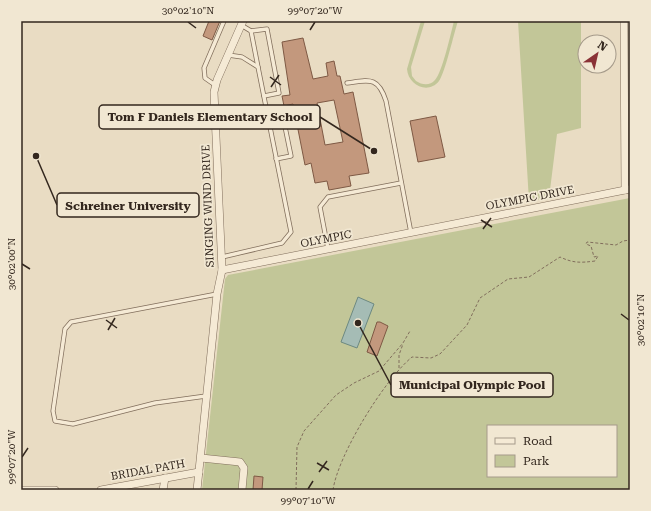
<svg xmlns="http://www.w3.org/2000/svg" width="651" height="511" font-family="'Roboto Serif',serif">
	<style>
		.green { fill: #c2c698; fill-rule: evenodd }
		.water { fill: #a5bcb5; stroke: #6d8981 }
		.building { fill: #c3987d; stroke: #7e5944; fill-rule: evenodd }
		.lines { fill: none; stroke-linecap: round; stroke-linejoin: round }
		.lane-casing { stroke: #816e5c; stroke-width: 5 }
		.street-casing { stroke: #816e5c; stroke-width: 8 }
		.path { stroke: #816e5c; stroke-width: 1; stroke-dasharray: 3 2; stroke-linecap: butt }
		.lane { stroke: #f5ead5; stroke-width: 3.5 }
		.street { stroke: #f5ead5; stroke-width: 7 }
		.ticks { fill: none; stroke: #33271e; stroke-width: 1.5 }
		.labels { text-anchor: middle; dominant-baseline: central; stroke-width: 3.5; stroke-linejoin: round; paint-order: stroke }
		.street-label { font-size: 11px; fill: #33271e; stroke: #f1e7d2 }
		.leader { fill: none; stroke: #33271e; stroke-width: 1.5 }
		.callout-dot { fill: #33271e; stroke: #f1e7d2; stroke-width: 1.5 }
		.callout { fill: #f1e7d2; stroke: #33271e; stroke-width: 1.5 }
		.callout-label { font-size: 12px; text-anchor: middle; font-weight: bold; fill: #33271e }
		.neatline { fill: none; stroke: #33271e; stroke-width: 1.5 }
		.ticks-label { font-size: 10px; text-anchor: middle; fill: #33271e }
	</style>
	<rect width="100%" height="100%" fill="#e9dcc3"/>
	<g class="green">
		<path d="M 421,21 L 425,21 L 411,67 L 412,76 L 416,81 C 422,85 430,86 435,80 C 442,73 451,33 454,21 L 458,21 C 454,33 445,73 439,81 C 428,95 408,85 407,69 Z"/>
		<path d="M 518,21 L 581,21 L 581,128 L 557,134 L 549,198 L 529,201 Z"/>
		<path d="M 630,198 L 630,490 L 202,490 L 225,279 L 228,275 ZM 488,426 L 616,426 L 616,476 L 488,476 Z"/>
	</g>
	<path class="water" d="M 358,297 L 374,304 L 357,348 L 341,342 Z"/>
	<g class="building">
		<path d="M 209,21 L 220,21 L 212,40 L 203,36 Z"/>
		<path d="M 303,38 L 313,79 L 328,76 L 326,63 L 334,61 L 337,76 L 340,76 L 344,94 L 353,92 L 369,173 L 349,176 L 351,186 L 329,190 L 327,181 L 315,183 L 311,163 L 305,165 L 293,104 L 284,106 L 282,96 L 290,95 L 282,42 ZM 334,100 L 343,142 L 325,145 L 317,103 Z"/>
		<path d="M 436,116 L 445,157 L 418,162 L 410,121 Z"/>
		<path d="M 377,322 L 380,322 L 388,326 L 377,356 L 367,352 Z"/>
		<path d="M 254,476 L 263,477 L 262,490 L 253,490 Z"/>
	</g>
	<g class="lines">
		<defs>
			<g id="lane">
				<path d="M 241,25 L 251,31 L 258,67"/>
				<path d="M 251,31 L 267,29 L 279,93 L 264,96"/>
				<path d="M 347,83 C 369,80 378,76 386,101 L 411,233"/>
				<path d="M 215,85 L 205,78 L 204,68 L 224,21"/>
				<path d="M 268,115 L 282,112 L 291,156 L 276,159"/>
				<path d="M 328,249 L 320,207 L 328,197 L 401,183"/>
				<path d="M 222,257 L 282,243 L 291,232 L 258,67 L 242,57 L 228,55"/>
				<path d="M 206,396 L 155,403 L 73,424 L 55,421 L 53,411 L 65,329 L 71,322 L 217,294"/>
			</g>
			<g id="street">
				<path d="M 624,21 L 625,190"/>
				<path d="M 222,270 L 630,189"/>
				<path d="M 201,458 L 240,462 L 244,468 L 242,490"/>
				<path d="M 21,490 L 55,490"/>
				<path d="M 101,490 L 199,472"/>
				<path d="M 163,490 L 165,478"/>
				<path d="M 197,490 L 217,294 L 222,270 L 214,92 L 217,80 L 243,21"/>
			</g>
		</defs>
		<use href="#lane" class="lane-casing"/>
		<use href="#street" class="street-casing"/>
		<g class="path">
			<path d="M 399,368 L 399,355 L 403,344"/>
			<path d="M 296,490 L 297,447 L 304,431 L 336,395 L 354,383 L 379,371 L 403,343 L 410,331"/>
			<path d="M 333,490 C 338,455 384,380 412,357 L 431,358 L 440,354 L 467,325 L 480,298 L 508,279 L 529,277 L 560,257 C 573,263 580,263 595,261 L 598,256 L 594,257 L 591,246 L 586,244 L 587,242 L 616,245 L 623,241 L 630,240"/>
		</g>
		<use href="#lane" class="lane"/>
		<use href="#street" class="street"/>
	</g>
	<path class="ticks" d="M 188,22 L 196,28M 310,30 L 315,22M 270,77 L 281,85M 271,87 L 279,75M 481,220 L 492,227M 483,229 L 491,218M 22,264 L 30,269M 621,314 L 629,320M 106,320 L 117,328M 108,330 L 115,318M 22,457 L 28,448M 317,463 L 329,470M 319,472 L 327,461M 308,489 L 313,481"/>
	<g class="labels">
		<g class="street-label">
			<text transform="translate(530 198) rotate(-11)">OLYMPIC DRIVE</text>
			<text transform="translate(208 206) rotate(-92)">SINGING WIND DRIVE</text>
			<text transform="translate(326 239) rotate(-11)">OLYMPIC</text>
			<text transform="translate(148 470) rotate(-10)">BRIDAL PATH</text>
		</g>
	</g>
	<path class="leader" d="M374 151L320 117M36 156L57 205M358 323L391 385"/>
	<g class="callout-dot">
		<circle cx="374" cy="151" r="4"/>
		<circle cx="36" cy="156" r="4"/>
		<circle cx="358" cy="323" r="4"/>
	</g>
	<g class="callout">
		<rect x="99" y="105" width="221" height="24" rx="4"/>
		<rect x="57" y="193" width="142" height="24" rx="4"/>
		<rect x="391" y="373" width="162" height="24" rx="4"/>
	</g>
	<g class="callout-label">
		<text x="210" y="121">Tom F Daniels Elementary School</text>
		<text x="128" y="210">Schreiner University</text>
		<text x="472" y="389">Municipal Olympic Pool</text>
	</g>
	<rect width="651" height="511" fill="none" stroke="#f1e7d2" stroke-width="44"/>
	<rect x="487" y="425" width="130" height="52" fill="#f1e7d2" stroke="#a59a8a"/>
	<rect x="495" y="438" width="20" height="6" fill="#f5ead5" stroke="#a59a8a"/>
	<text x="523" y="445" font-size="12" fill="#33271e">Road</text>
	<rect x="495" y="455" width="20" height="12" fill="#c2c698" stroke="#a59a8a"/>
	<text x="523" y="465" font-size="12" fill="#33271e">Park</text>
	<g transform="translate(597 54) rotate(34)"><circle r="19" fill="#f1e7d2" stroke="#a59a8a"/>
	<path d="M0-3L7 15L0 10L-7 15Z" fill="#8a3236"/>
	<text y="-6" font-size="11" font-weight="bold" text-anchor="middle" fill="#33271e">N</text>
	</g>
	<rect x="22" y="22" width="607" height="467" class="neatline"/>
	<g class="ticks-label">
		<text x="188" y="14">30°02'10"N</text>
		<text x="315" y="14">99°07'20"W</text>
		<text transform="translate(11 264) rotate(-90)" y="4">30°02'00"N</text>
		<text transform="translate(640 320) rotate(-90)" y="4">30°02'10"N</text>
		<text transform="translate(11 457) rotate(-90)" y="4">99°07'20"W</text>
		<text x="308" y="504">99°07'10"W</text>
	</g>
</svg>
